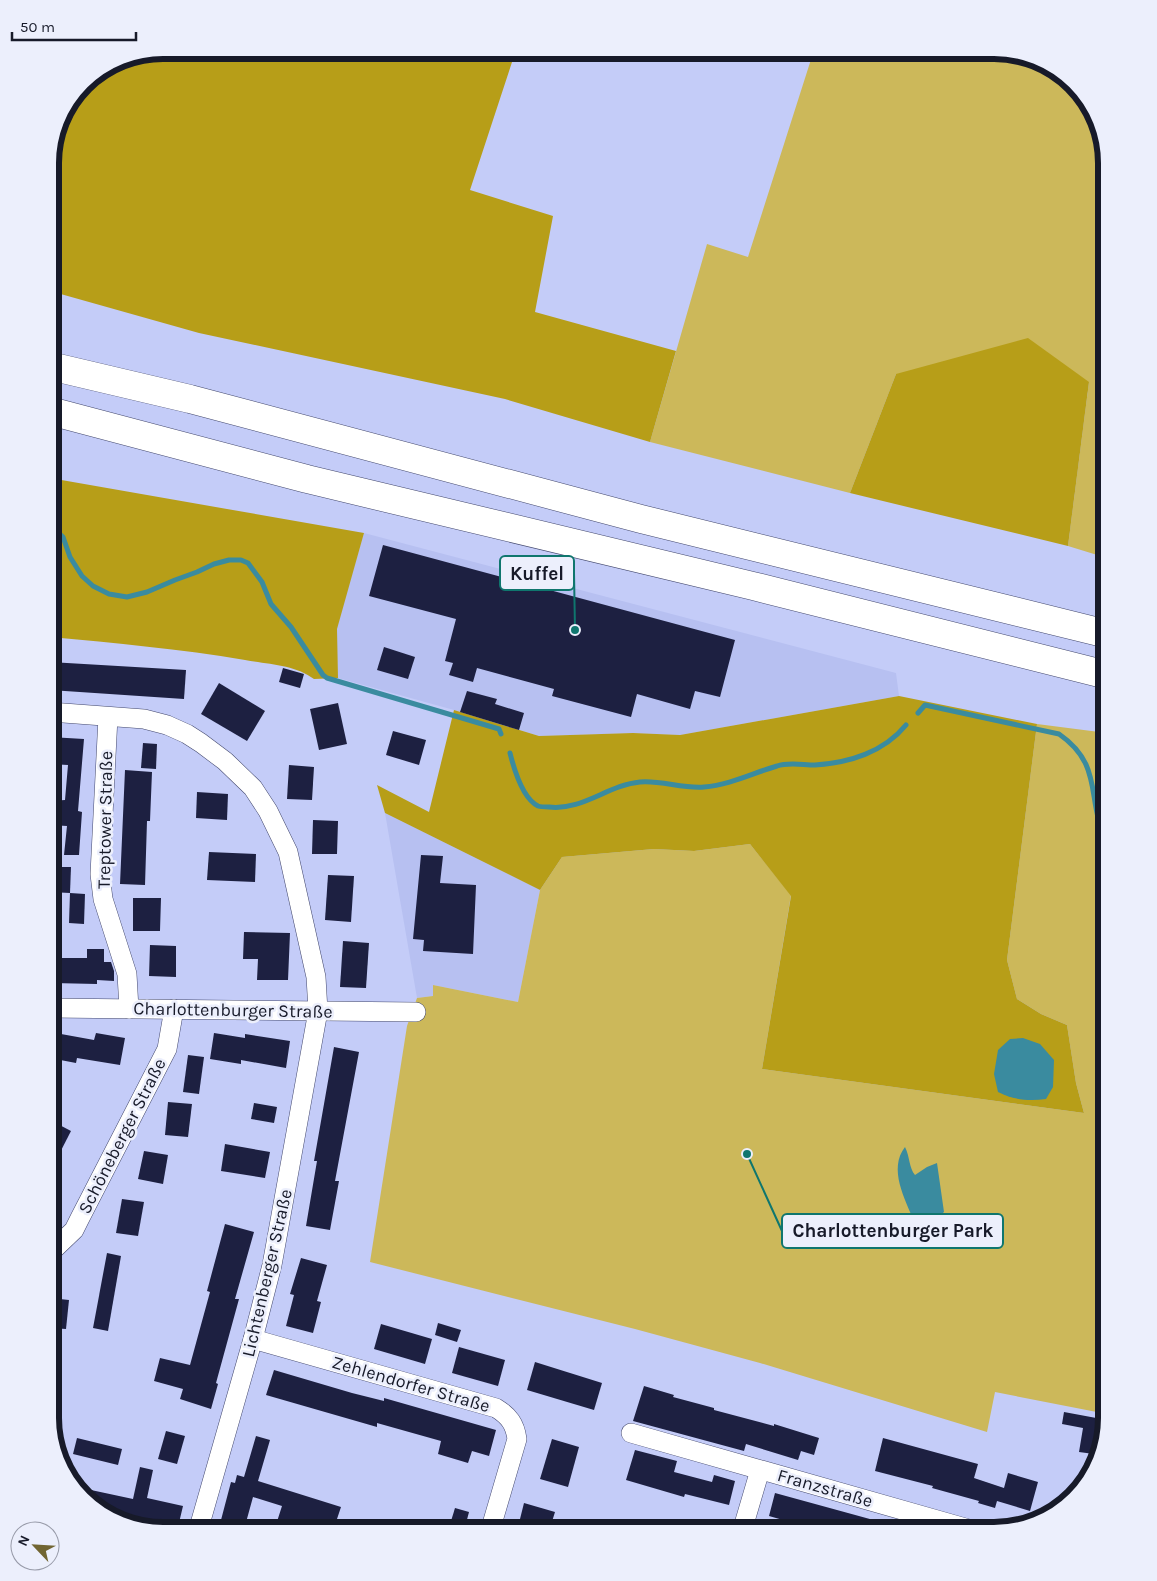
<svg xmlns="http://www.w3.org/2000/svg" width="1157" height="1581" font-family="Karla,sans-serif">
	<style>
		.built { fill: #b7c0f1 }
		.green { fill: #ccb85a }
		.forest { fill: #b79e18 }
		.water { fill: #3a8b9f }
		.lines { fill: none; stroke-linecap: round; stroke-linejoin: round }
		.stream { stroke: #3a8b9f; stroke-width: 5 }
		.building { fill: #1d2041 }
		.minor-casing { stroke: #43486d; stroke-width: 20 }
		.motorway-casing { stroke: #43486d; stroke-width: 29 }
		.minor { stroke: #fff; stroke-width: 19 }
		.motorway { stroke: #fff; stroke-width: 28 }
		.labels { text-anchor: middle; dominant-baseline: central; stroke-width: 5; stroke-linejoin: round; paint-order: stroke }
		.street-label { font-size: 18px; fill: #171a29; stroke: #eceffc }
		.rim { fill: none; stroke: #171a29; stroke-width: 6 }
		.leader { fill: none; stroke: #0f766e; stroke-width: 2 }
		.callout-dot { fill: #0f766e; stroke: #eceffc; stroke-width: 2 }
		.callout { fill: #eceffc; stroke: #0f766e; stroke-width: 2 }
		.callout-label { font-size: 19px; text-anchor: middle; font-weight: bold; fill: #171a29 }
	</style>
	<rect width="100%" height="100%" fill="#c4ccf8"/>
	<g class="built">
		<path d="M 364,533 L 896,673 L 899,696 L 680,735 L 633,733 L 539,736 L 454,710 L 338,678 L 336,629 Z"/>
		<path d="M 385,813 L 540,890 L 518,1002 L 433,985 L 433,996 L 417,998 Z"/>
	</g>
	<g class="green">
		<path d="M 814,50 L 1001,50 L 1051,65 L 1077,92 L 1090,112 L 1097,125 L 1107,163 L 1107,558 L 1068,546 L 1089,382 L 896,374 L 850,493 L 650,442 L 707,244 L 748,257 Z"/>
		<path d="M 1037,724 L 1107,733 L 1107,1414 L 995,1392 L 987,1432 L 760,1363 L 635,1329 L 370,1262 L 407,1026 L 417,998 L 433,996 L 433,985 L 518,1002 L 540,890 L 562,857 L 654,849 L 694,851 L 750,844 L 791,895 L 762,1069 L 1084,1113 L 1076,1083 L 1067,1025 L 1041,1014 L 1017,999 L 1007,960 Z"/>
	</g>
	<g class="forest">
		<path d="M 163,50 L 516,50 L 470,190 L 553,216 L 535,312 L 676,351 L 650,442 L 505,399 L 199,333 L 50,291 L 50,155 L 62,113 L 88,78 L 120,58 Z"/>
		<path d="M 1028,338 L 1089,382 L 1068,546 L 850,493 L 896,374 Z"/>
		<path d="M 50,478 L 364,533 L 337,629 L 338,678 L 314,679 C 296,665 268,664 245,660 C 180,649 115,643 50,637 Z"/>
		<path d="M 899,696 L 1037,724 L 1007,960 L 1017,999 L 1041,1014 L 1067,1025 L 1076,1083 L 1084,1113 L 762,1069 L 791,896 L 750,844 L 694,851 L 654,849 L 562,857 L 540,890 L 385,813 L 377,785 L 429,812 L 454,710 L 539,736 L 633,733 L 680,735 Z"/>
	</g>
	<g class="water">
		<path d="M 1023,1038 L 1040,1044 L 1054,1060 L 1053,1087 L 1046,1099 C 1029,1101 1013,1100 998,1092 L 994,1074 L 998,1050 L 1010,1039 Z"/>
		<path d="M 905,1147 C 910,1157 909,1168 915,1175 L 927,1167 L 937,1163 L 944,1212 L 928,1225 L 914,1221 C 905,1199 888,1169 905,1147 Z"/>
	</g>
	<g class="lines">
		<g class="stream">
			<path d="M 50,525 L 63,537 L 70,557 L 82,576 L 93,586 L 109,594 L 127,597 L 147,592 L 175,580 L 197,572 L 214,564 L 229,560 L 241,560 L 248,563 L 262,582 L 271,604 L 291,627 L 323,675 L 327,678 L 499,729 L 501,734"/>
			<path d="M 918,713 L 925,705 L 1059,734 C 1105,766 1085,800 1107,841"/>
			<path d="M 510,753 C 514,769 522,798 538,806 C 541,807 546,807 549,807 C 582,811 608,785 640,782 C 661,780 683,789 704,787 C 730,785 753,773 777,766 C 788,762 803,765 815,765 C 849,763 884,752 906,725"/>
		</g>
	</g>
	<g class="building">
		<path d="M 383,545 L 735,640 L 720,697 L 695,691 L 690,709 L 637,694 L 631,717 L 552,696 L 554,689 L 477,668 L 473,682 L 449,675 L 453,663 L 445,661 L 456,619 L 369,596 Z"/>
		<path d="M 384,647 L 415,657 L 408,679 L 377,670 Z"/>
		<path d="M 50,662 L 186,670 L 184,699 L 50,690 Z"/>
		<path d="M 283,668 L 304,674 L 300,688 L 279,682 Z"/>
		<path d="M 219,683 L 265,711 L 247,741 L 201,714 Z"/>
		<path d="M 467,691 L 497,699 L 495,704 L 524,713 L 519,730 L 460,712 Z"/>
		<path d="M 338,703 L 347,744 L 319,750 L 310,709 Z"/>
		<path d="M 393,731 L 426,740 L 419,765 L 386,755 Z"/>
		<path d="M 50,737 L 84,739 L 78,811 L 82,812 L 79,855 L 64,855 L 67,826 L 50,825 L 50,801 L 65,800 L 68,765 L 50,764 Z"/>
		<path d="M 143,743 L 157,744 L 156,769 L 141,768 Z"/>
		<path d="M 289,765 L 314,767 L 312,800 L 287,799 Z"/>
		<path d="M 125,770 L 152,772 L 150,821 L 147,821 L 145,885 L 120,884 Z"/>
		<path d="M 197,792 L 228,794 L 227,820 L 196,818 Z"/>
		<path d="M 313,820 L 338,821 L 337,854 L 312,854 Z"/>
		<path d="M 209,852 L 256,854 L 255,882 L 207,880 Z"/>
		<path d="M 421,855 L 443,856 L 440,883 L 476,885 L 473,954 L 423,951 L 424,940 L 413,939 Z"/>
		<path d="M 50,867 L 71,867 L 70,893 L 50,892 Z"/>
		<path d="M 328,875 L 354,876 L 351,922 L 325,920 Z"/>
		<path d="M 70,893 L 85,894 L 84,924 L 69,923 Z"/>
		<path d="M 133,898 L 161,898 L 160,931 L 133,931 Z"/>
		<path d="M 244,932 L 290,933 L 288,980 L 257,980 L 258,959 L 243,959 Z"/>
		<path d="M 343,941 L 369,943 L 366,988 L 340,987 Z"/>
		<path d="M 150,945 L 176,946 L 176,977 L 149,976 Z"/>
		<path d="M 87,949 L 104,949 L 104,962 L 111,962 L 114,971 L 114,981 L 97,980 L 97,984 L 52,983 L 52,958 L 87,958 Z"/>
		<path d="M 50,1032 L 94,1040 L 96,1033 L 125,1038 L 120,1065 L 77,1058 L 76,1063 L 50,1058 Z"/>
		<path d="M 214,1033 L 245,1038 L 245,1034 L 290,1041 L 286,1068 L 241,1060 L 241,1064 L 210,1059 Z"/>
		<path d="M 334,1047 L 359,1052 L 335,1181 L 339,1181 L 330,1230 L 306,1226 L 317,1161 L 314,1161 Z"/>
		<path d="M 188,1055 L 204,1057 L 199,1094 L 183,1092 Z"/>
		<path d="M 168,1102 L 192,1104 L 188,1137 L 165,1135 Z"/>
		<path d="M 254,1103 L 277,1107 L 274,1123 L 251,1119 Z"/>
		<path d="M 50,1120 L 71,1131 L 50,1172 Z"/>
		<path d="M 225,1144 L 270,1152 L 265,1178 L 221,1171 Z"/>
		<path d="M 144,1151 L 168,1155 L 163,1184 L 138,1179 Z"/>
		<path d="M 122,1199 L 144,1202 L 138,1236 L 116,1233 Z"/>
		<path d="M 225,1224 L 254,1232 L 235,1299 L 239,1299 L 216,1383 L 218,1384 L 211,1409 L 180,1399 L 183,1389 L 154,1381 L 160,1358 L 190,1365 L 210,1292 L 207,1291 Z"/>
		<path d="M 107,1253 L 121,1256 L 108,1331 L 93,1328 Z"/>
		<path d="M 301,1258 L 327,1265 L 317,1301 L 321,1302 L 313,1333 L 286,1326 L 294,1295 L 290,1294 Z"/>
		<path d="M 50,1298 L 69,1300 L 66,1329 L 50,1328 Z"/>
		<path d="M 438,1323 L 461,1330 L 457,1342 L 435,1335 Z"/>
		<path d="M 381,1324 L 432,1339 L 425,1364 L 374,1349 Z"/>
		<path d="M 459,1347 L 505,1360 L 498,1386 L 452,1373 Z"/>
		<path d="M 535,1362 L 602,1383 L 594,1410 L 527,1390 Z"/>
		<path d="M 274,1370 L 352,1393 L 384,1401 L 384,1398 L 496,1430 L 489,1456 L 472,1451 L 468,1463 L 438,1454 L 441,1441 L 377,1423 L 377,1427 L 266,1395 Z"/>
		<path d="M 644,1386 L 674,1395 L 673,1397 L 714,1408 L 714,1410 L 774,1426 L 774,1424 L 819,1438 L 814,1455 L 801,1451 L 798,1460 L 746,1444 L 744,1451 L 633,1421 Z"/>
		<path d="M 1064,1412 L 1107,1420 L 1103,1432 L 1098,1431 L 1094,1454 L 1079,1452 L 1083,1428 L 1062,1424 Z"/>
		<path d="M 166,1431 L 185,1436 L 177,1464 L 158,1459 Z"/>
		<path d="M 256,1436 L 270,1440 L 258,1481 L 341,1507 L 333,1531 L 274,1531 L 282,1506 L 253,1497 L 245,1526 L 238,1525 L 237,1531 L 221,1531 L 224,1520 L 221,1520 L 231,1482 L 235,1483 L 237,1475 L 244,1477 Z"/>
		<path d="M 77,1438 L 122,1449 L 118,1465 L 73,1454 Z"/>
		<path d="M 883,1438 L 978,1464 L 974,1478 L 1004,1488 L 1008,1473 L 1038,1482 L 1030,1511 L 997,1501 L 995,1508 L 978,1503 L 979,1501 L 932,1488 L 933,1486 L 875,1471 Z"/>
		<path d="M 552,1439 L 579,1447 L 568,1487 L 540,1479 Z"/>
		<path d="M 635,1450 L 677,1461 L 674,1472 L 712,1482 L 714,1475 L 735,1481 L 729,1505 L 685,1494 L 684,1497 L 626,1480 Z"/>
		<path d="M 140,1467 L 153,1470 L 147,1498 L 183,1506 L 178,1527 L 115,1513 L 114,1518 L 106,1516 L 77,1487 L 133,1499 Z"/>
		<path d="M 775,1493 L 899,1527 L 898,1531 L 779,1531 L 783,1520 L 769,1516 Z"/>
		<path d="M 524,1503 L 555,1512 L 549,1531 L 517,1531 Z"/>
		<path d="M 455,1508 L 469,1512 L 464,1531 L 448,1531 Z"/>
	</g>
	<g class="lines">
		<defs>
			<g id="minor">
				<path d="M 50,712 L 144,719 L 167,725 L 187,734 L 201,743 L 225,761 L 253,788 L 268,811 L 288,852 L 316,977 L 318,1011 L 272,1265 L 253,1339 L 198,1531"/>
				<path d="M 108,717 L 100,874 L 103,899 L 127,974 L 129,1009"/>
				<path d="M 50,1008 L 416,1012"/>
				<path d="M 50,1253 L 74,1230 L 80,1218 L 167,1049 L 174,1009"/>
				<path d="M 253,1339 L 496,1408 C 509,1416 515,1424 517,1439 L 490,1531"/>
				<path d="M 631,1433 L 976,1531"/>
				<path d="M 742,1531 L 760,1470"/>
			</g>
			<g id="motorway">
				<path d="M 50,366 L 190,399 L 641,519 L 1107,634"/>
				<path d="M 50,411 L 307,479 L 753,586 L 1107,675"/>
			</g>
		</defs>
		<use href="#minor" class="minor-casing"/>
		<use href="#motorway" class="motorway-casing"/>
		<use href="#minor" class="minor"/>
		<use href="#motorway" class="motorway"/>
	</g>
	<g class="labels">
		<g class="street-label">
			<text transform="translate(105 820) rotate(-89)">Treptower Straße</text>
			<text transform="translate(233 1010) rotate(1)">Charlottenburger Straße</text>
			<text transform="translate(122 1136) rotate(-63)">Schöneberger Straße</text>
			<text transform="translate(267 1273) rotate(-77)">Lichtenberger Straße</text>
			<text transform="translate(411 1384) rotate(16)">Zehlendorfer Straße</text>
			<text transform="translate(825 1488) rotate(16)">Franzstraße</text>
		</g>
	</g>
	<path d="M0 0H1157V1581H0ZM163 59H994A104 104 0 0 1 1098 163V1418A104 104 0 0 1 994 1522H163A104 104 0 0 1 59 1418V163A104 104 0 0 1 163 59Z" fill="#eceffc" fill-rule="evenodd"/>
	<path class="rim" d="M163 59H994A104 104 0 0 1 1098 163V1418A104 104 0 0 1 994 1522H163A104 104 0 0 1 59 1418V163A104 104 0 0 1 163 59Z"/>
	<path class="leader" d="M575 630L574 573M747 1154L782 1231"/>
	<g class="callout-dot">
		<circle cx="575" cy="630" r="5"/>
		<circle cx="747" cy="1154" r="5"/>
	</g>
	<g class="callout">
		<rect x="500" y="556" width="74" height="34" rx="5"/>
		<rect x="782" y="1214" width="221" height="34" rx="5"/>
	</g>
	<g class="callout-label">
		<text x="537" y="580">Kuffel</text>
		<text x="893" y="1237">Charlottenburger Park</text>
	</g>
	<g transform="translate(35 1546) rotate(295)"><circle r="24" fill="#eceffc" stroke="#979aa8"/>
	<path d="M0-4L9 19L0 12L-9 19Z" fill="#716532"/>
	<text y="-8" font-size="14" font-weight="bold" text-anchor="middle" fill="#171a29">N</text>
	</g>
	<path d="M12 32v8h124v-8" fill="none" stroke="#171a29" stroke-width="2.5"/>
	<text x="20" y="32" font-size="15" fill="#171a29" stroke="#eceffc" stroke-width="4" paint-order="stroke">50 m</text>
</svg>
